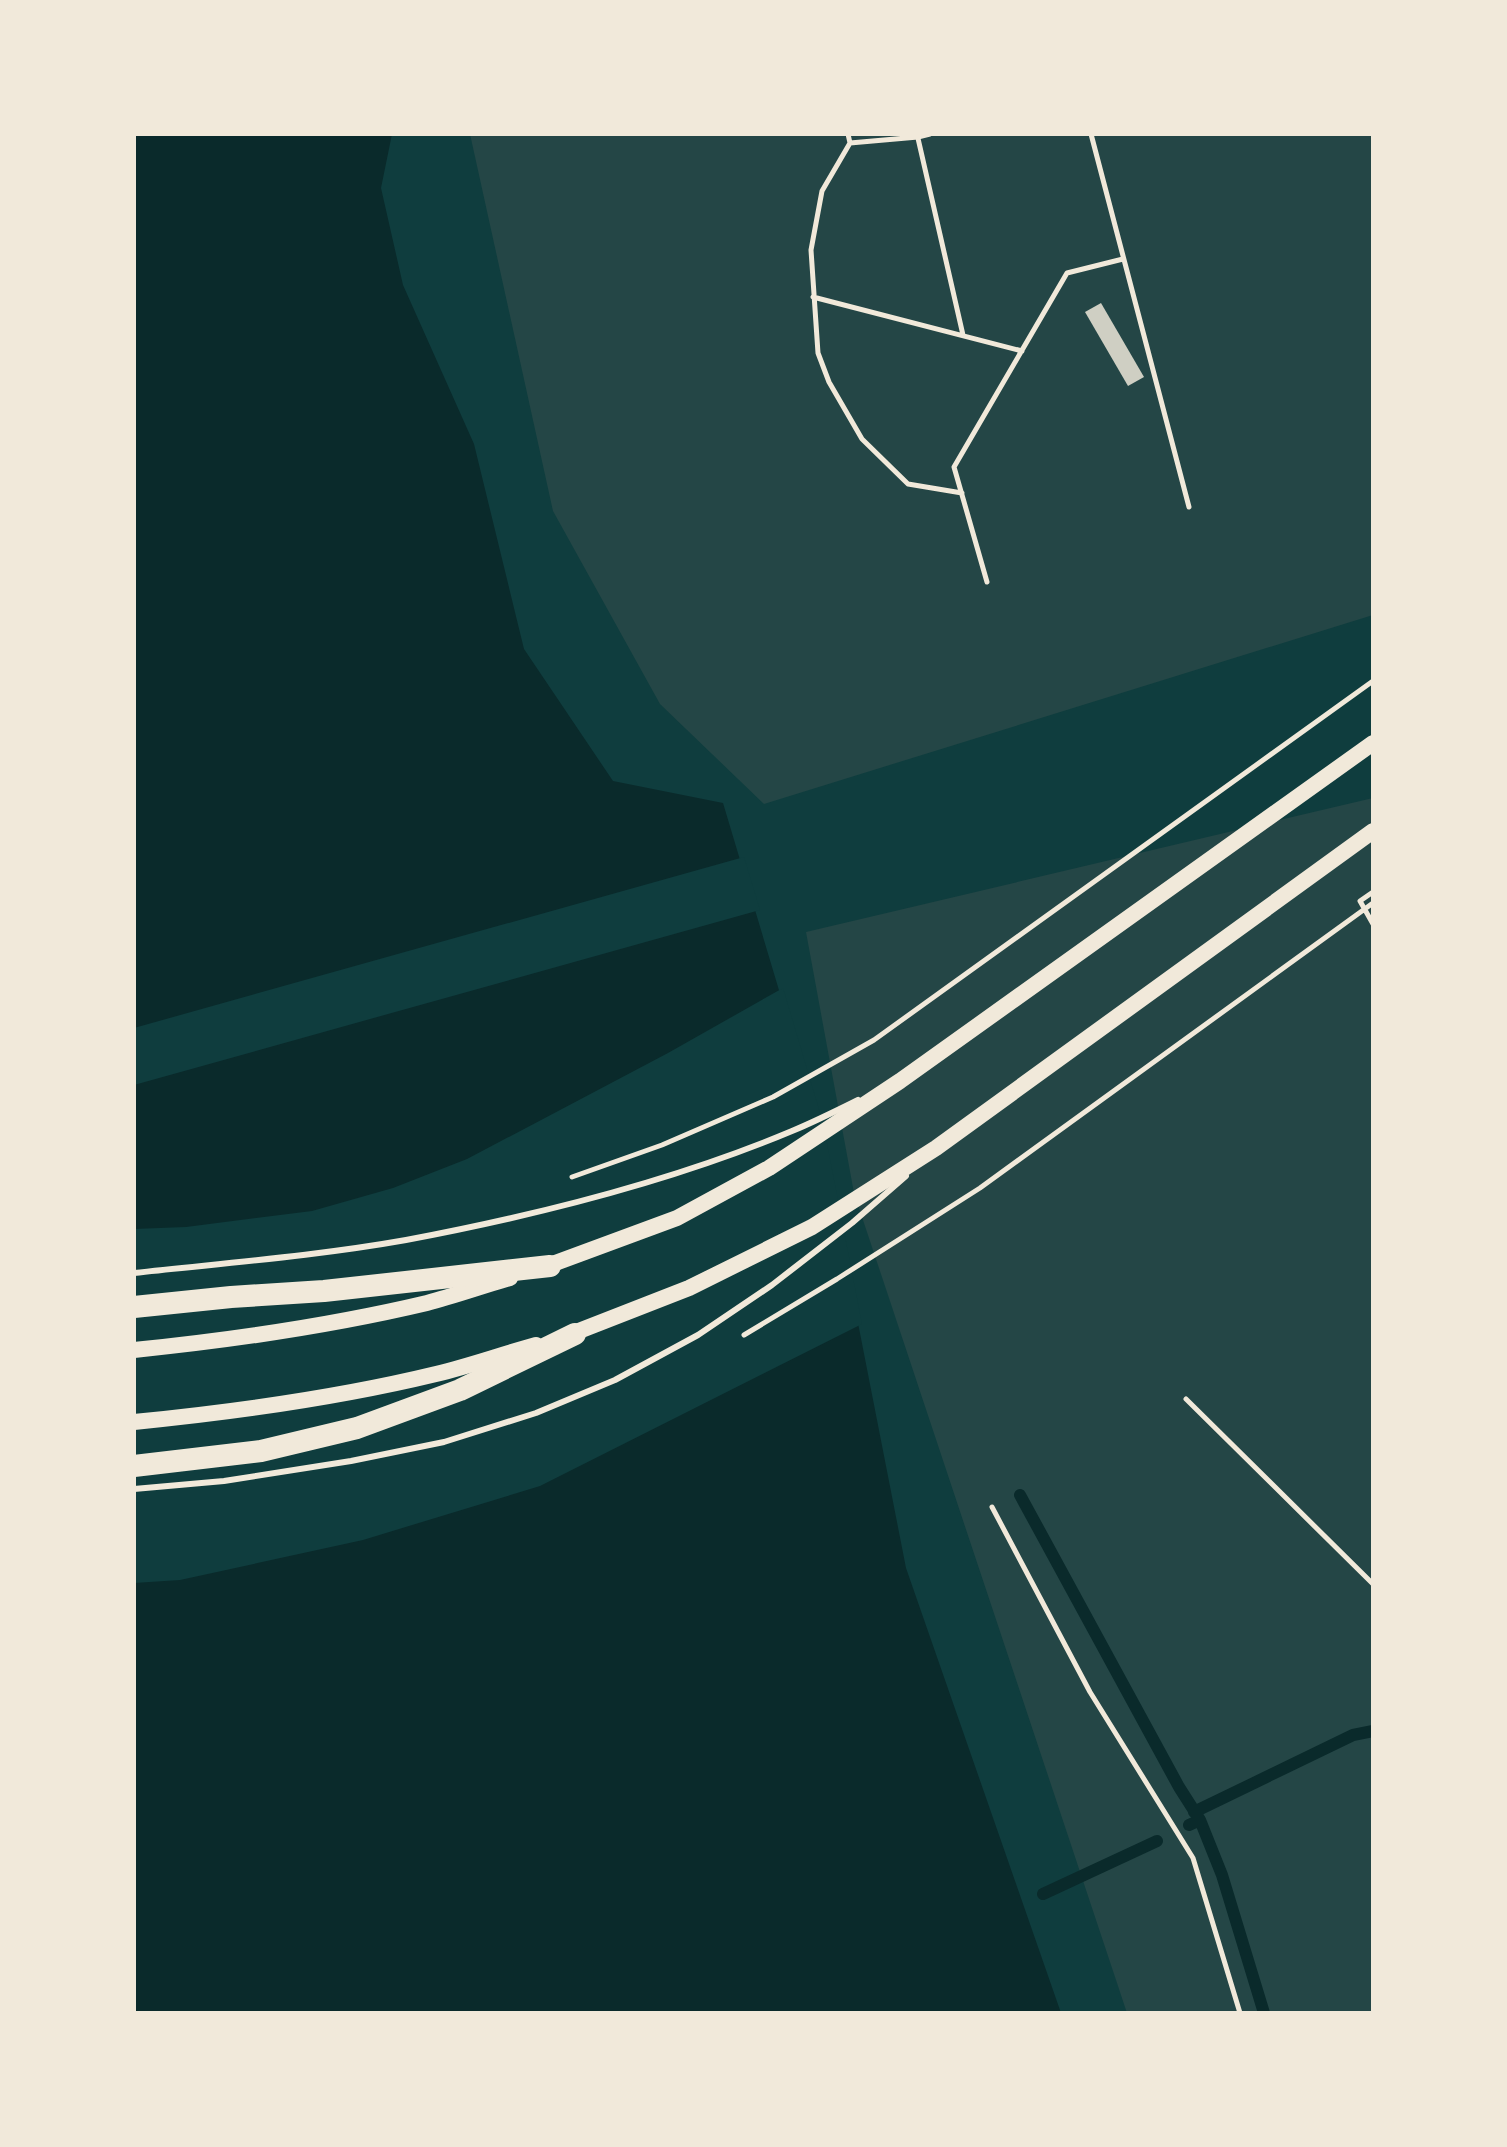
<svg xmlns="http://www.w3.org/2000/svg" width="1507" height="2147" viewBox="0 0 1507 2147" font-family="'Sofia Sans Condensed',sans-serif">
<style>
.green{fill:#244646}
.water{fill:#0a2a2b}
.pier{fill:#0f3d3e}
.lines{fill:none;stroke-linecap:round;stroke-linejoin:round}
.stream{stroke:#0a2a2b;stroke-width:12}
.building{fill:#cfcfc3}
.path{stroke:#f1e9da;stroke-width:5}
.service{stroke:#f1e9da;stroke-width:6}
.secondary{stroke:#f1e9da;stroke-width:16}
.trunk{stroke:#f1e9da;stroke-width:22}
</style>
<rect width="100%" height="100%" fill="#0f3d3e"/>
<!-- green -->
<path class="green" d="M470,134H1373V615L764,804L660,704L553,511Z
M1373,798V2013H1127L854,1193L806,932Z"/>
<!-- water -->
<path class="water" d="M134,134H392L381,188L403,285L474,444L524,649L613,781L723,803L819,1124L906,1568L1061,2013H134Z"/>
<!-- pier -->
<path class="pier" d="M744,857L760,910L134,1085V1028Z
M783,988L823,1123L862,1324L540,1486L363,1540L180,1580L134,1583V1229L186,1227L312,1211L393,1188L467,1159L668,1053Z"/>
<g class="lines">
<!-- stream -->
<path class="stream" d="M1020,1495L1179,1787L1200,1820L1189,1825
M1194,1812L1353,1735L1373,1731
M1200,1820L1222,1875L1264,2013
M1043,1894L1157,1841"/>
</g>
<!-- building -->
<path class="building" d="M1101,303L1144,377L1128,386L1085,312Z"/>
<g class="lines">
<!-- path -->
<path class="path" d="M848,134L850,143L822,191L811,250L818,353L829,382L862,439L908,484L962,493
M917,134L963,335
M1091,134L1189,507
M850,143L918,137L930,134
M813,297L1022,351
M987,582L954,467L1067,273L1123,259
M1373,892L1360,901L1373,924
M572,1177L662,1145L773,1097L874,1040L1373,681
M744,1335L837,1279L980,1188L1373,903
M1186,1399L1373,1584
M992,1507L1090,1692L1193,1858L1240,2013"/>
<!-- service -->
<path class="service" d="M134,1273C224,1263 316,1256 406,1240C533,1216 673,1181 792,1131C814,1122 836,1111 858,1100
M134,1489L224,1481L351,1461L444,1442L536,1413L615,1380L698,1335L772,1285L852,1223L906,1176"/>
<!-- secondary -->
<path class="secondary" d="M539,1269L677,1218L769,1168L900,1081L1373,743
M566,1336L689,1288L812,1227L936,1148L1373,831
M134,1350C232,1340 330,1326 427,1303C454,1296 482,1286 510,1278
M134,1422C235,1412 337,1398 436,1374C470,1366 503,1354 536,1345"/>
<!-- trunk -->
<path class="trunk" d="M134,1307L231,1297L324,1291L550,1266
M134,1466L261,1451L357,1428L460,1390L575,1334"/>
</g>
<!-- border -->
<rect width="1507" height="2147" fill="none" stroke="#f1e9da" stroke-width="272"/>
</svg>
